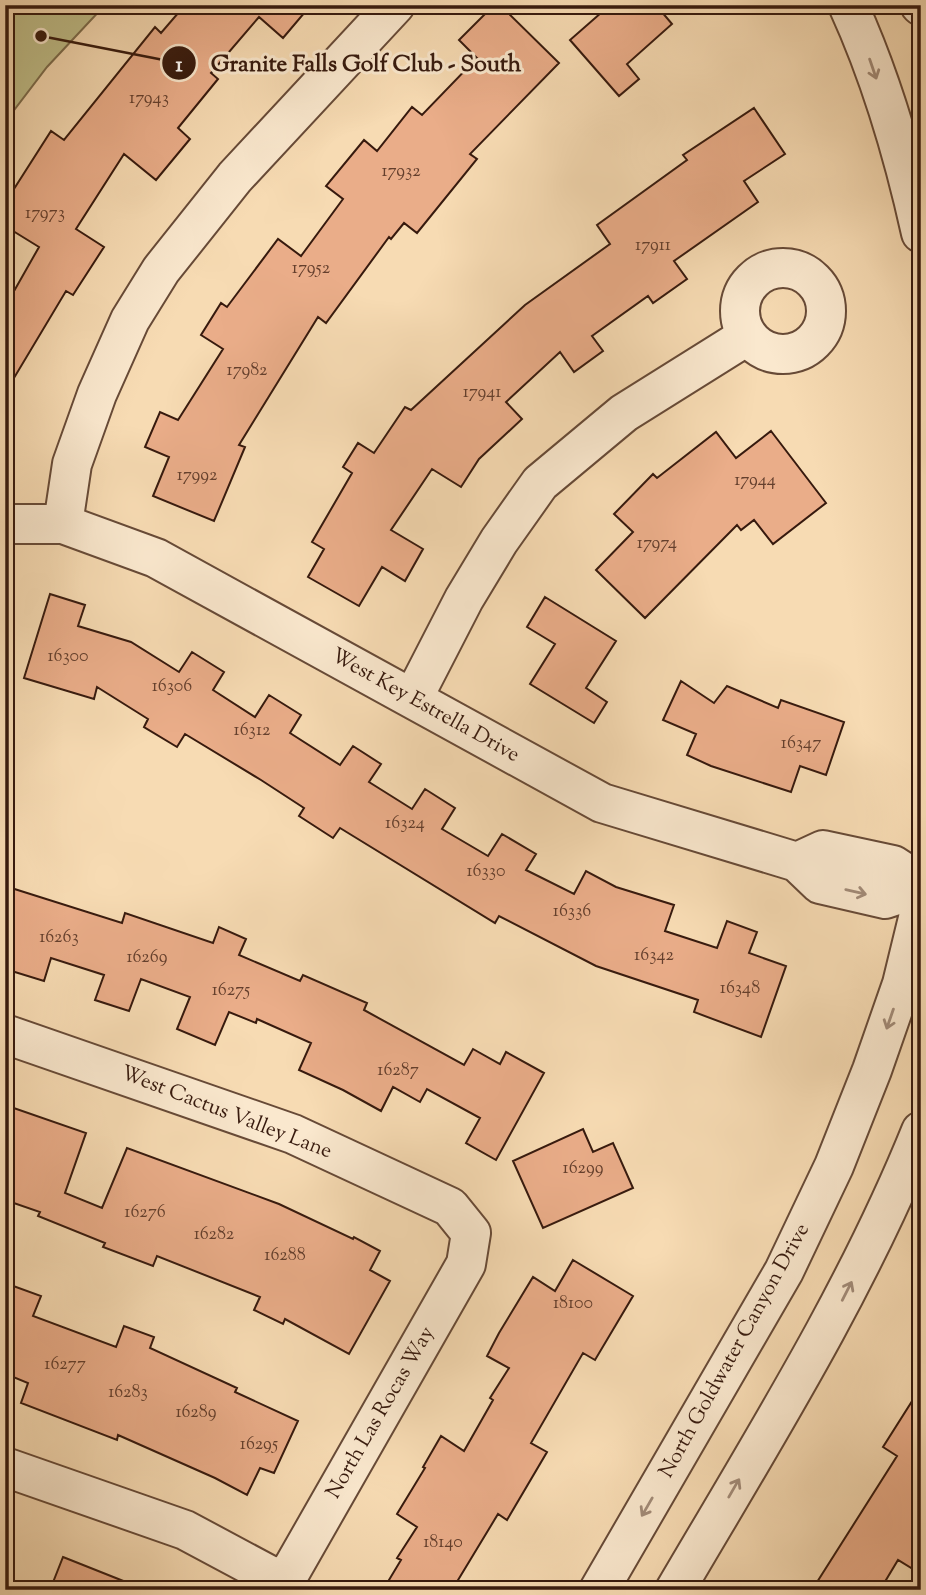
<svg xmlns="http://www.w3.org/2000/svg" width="926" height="1595" viewBox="0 0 926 1595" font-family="'Sorts Mill Goudy',serif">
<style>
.green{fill:#c0bf8a;stroke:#7c6c4c;stroke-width:2}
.building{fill:#eaad89;stroke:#371a0e;stroke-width:2}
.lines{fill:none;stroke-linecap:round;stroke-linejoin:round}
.minor-casing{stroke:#674a37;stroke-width:42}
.minor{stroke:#fae8ce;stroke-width:38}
.oneway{stroke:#a28b78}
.labels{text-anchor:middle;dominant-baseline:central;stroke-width:6;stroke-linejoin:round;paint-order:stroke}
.number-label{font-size:18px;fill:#643f2d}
.street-label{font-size:21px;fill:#371a0e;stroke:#fae8ce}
.leader{fill:none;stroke:#371a0e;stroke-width:2.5}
.callout-dot{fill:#371a0e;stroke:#fae8ce;stroke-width:2.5}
.mark-label{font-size:21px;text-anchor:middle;font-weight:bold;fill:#fff}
.callout-label{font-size:23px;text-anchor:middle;font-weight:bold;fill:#371a0e;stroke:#fae8ce;stroke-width:6;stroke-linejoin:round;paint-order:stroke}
</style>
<rect width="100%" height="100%" fill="#f7dbb3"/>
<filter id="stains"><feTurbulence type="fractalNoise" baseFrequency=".00286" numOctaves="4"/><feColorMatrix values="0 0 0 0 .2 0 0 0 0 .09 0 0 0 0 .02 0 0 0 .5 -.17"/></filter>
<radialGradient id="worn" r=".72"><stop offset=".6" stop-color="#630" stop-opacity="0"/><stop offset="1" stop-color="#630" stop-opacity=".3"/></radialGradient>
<!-- green -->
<path class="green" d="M5,5H105L47,67L5,122Z"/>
<!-- building -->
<path class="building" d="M185,5H311L283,38L259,17L211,73L218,79L178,128L190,139L156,180L124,154L76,229L104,247L73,295L66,291L5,393V307L39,247L5,226V203L51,131L64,140L155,27L161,33Z
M494,5H500L559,63L470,154L477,159L417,233L404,223L391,239L389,237L326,323L318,317L239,445L245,447L214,521L153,496L169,457L145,447L160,412L178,420L223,349L201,335L221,303L227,307L278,239L301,256L343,199L326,186L364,140L377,151L412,107L422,115L477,58L459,40Z
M610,5H656L672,24L627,64L639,79L619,96L570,40Z
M754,108L785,154L744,181L758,202L674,261L687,279L653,303L648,296L592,336L603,351L574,372L560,352L506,402L522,419L479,459L461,487L432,469L391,530L423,549L405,581L382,567L359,606L308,577L324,549L312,542L352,473L343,467L358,443L374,453L405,407L411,410L525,305L610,244L597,225L687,160L683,155Z
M771,431L826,503L773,544L754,520L741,530L737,525L645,618L596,570L633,532L614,514L653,474L657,478L716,432L736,458Z
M50,594L85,605L78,626L131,642L179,672L192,652L224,672L213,690L255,717L269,695L301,715L290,733L340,765L353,746L381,764L369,782L412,809L425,789L455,808L442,829L488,856L502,834L536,854L526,870L574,894L586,871L616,887L674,905L665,931L717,948L727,921L757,932L749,953L786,966L761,1037L694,1012L698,1000L596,966L499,916L495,923L340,828L333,838L299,816L304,808L261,780L185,734L177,747L144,727L148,719L97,687L94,699L24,678Z
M545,597L616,641L586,688L607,702L594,723L530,684L555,644L527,627Z
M681,681L714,703L727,686L778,708L781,700L844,722L826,775L800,766L791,792L711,766L687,755L696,734L663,720Z
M5,886L122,923L125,913L213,943L219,927L246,939L239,955L300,981L303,975L367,1003L364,1010L464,1065L473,1049L500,1064L506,1052L544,1073L496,1160L466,1143L480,1118L427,1089L420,1102L393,1087L381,1111L343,1090L299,1070L311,1043L257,1019L256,1023L229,1012L215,1045L177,1029L190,997L141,979L129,1011L95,1000L104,975L51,958L44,981L5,969Z
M5,1105L86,1133L65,1193L102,1208L127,1148L279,1204L353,1239L354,1237L380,1251L370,1270L390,1281L349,1354L285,1319L283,1324L254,1310L260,1297L157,1256L153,1266L103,1247L105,1243L38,1216L40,1212L5,1200Z
M583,1129L593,1152L613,1143L633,1188L543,1228L513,1161Z
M573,1260L633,1296L595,1360L583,1353L531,1443L547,1452L507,1520L498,1514L452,1590H383L401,1560L397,1558L417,1527L397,1514L425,1468L423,1467L441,1436L464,1451L493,1400L490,1398L509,1368L487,1356L499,1333L533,1277L555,1291Z
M5,1283L41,1296L33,1316L116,1347L124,1326L154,1337L150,1348L237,1388L235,1392L298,1421L274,1473L260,1468L247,1495L215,1478L118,1435L117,1440L21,1403L28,1383L11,1376L8,1384L5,1383Z
M921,1387V1574L898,1560L880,1590H812L897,1456L883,1447Z
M63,1557L141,1588V1590H50Z"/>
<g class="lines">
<!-- minor casing -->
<g class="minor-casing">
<path id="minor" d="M848,5C881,77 904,156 921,233
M920,5L921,6
M740 311a43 43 0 1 1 86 0a43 43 0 1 1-86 0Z
M5,524H63L156,558L602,803L797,862L820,884L885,899L921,887
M63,524L72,464L97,394L130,320L161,270L235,177L395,5
M413,698L464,599L499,541L540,483L624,413L747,336
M797,862L823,850L893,865L921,883
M5,1034L293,1134L450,1207L471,1233L466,1264L280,1590
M5,1467L185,1530L284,1583
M599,1590L784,1271L834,1166L872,1070L902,984L921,906
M675,1590C763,1440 856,1292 921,1131"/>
</g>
<!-- minor -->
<use href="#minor" class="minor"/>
</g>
<!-- one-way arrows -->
<defs><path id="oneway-shaft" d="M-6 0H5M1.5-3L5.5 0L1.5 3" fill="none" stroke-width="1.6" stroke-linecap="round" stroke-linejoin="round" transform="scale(1.75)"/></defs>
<g class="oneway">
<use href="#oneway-shaft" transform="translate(873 69) rotate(71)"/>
<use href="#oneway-shaft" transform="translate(856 892) rotate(13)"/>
<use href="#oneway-shaft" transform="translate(890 1019) rotate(109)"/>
<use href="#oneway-shaft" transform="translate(847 1291) rotate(-63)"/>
<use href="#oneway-shaft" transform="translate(734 1488) rotate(-60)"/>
<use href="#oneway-shaft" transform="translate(647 1507) rotate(120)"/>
</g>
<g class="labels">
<!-- number labels -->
<g class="number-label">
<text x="149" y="99">17943</text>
<text x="401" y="172">17932</text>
<text x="45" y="214">17973</text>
<text x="653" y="246">17911</text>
<text x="311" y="269">17952</text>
<text x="247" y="371">17982</text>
<text x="482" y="393">17941</text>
<text x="197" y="476">17992</text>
<text x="755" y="481">17944</text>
<text x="657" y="544">17974</text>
<text x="68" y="657">16300</text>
<text x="172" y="687">16306</text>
<text x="252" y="731">16312</text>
<text x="801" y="744">16347</text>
<text x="405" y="824">16324</text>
<text x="486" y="872">16330</text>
<text x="572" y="912">16336</text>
<text x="59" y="938">16263</text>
<text x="654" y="956">16342</text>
<text x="147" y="958">16269</text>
<text x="740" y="989">16348</text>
<text x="231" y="991">16275</text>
<text x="398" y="1071">16287</text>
<text x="583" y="1169">16299</text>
<text x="145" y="1213">16276</text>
<text x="214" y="1235">16282</text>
<text x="285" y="1256">16288</text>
<text x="573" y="1304">18100</text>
<text x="65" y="1365">16277</text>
<text x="128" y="1393">16283</text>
<text x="196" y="1413">16289</text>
<text x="259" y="1445">16295</text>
<text x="443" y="1543">18140</text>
</g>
<!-- street labels -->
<g class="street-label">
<text transform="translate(425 706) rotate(29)">West Key Estrella Drive</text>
<text transform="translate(226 1113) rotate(21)">West Cactus Valley Lane</text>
<text transform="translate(735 1351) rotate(-61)">North Goldwater Canyon Drive</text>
<text transform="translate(381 1413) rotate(-60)">North Las Rocas Way</text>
</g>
</g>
<!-- callouts -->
<path class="leader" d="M41 36L179 63"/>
<g class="callout-dot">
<circle cx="41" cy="36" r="7"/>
<circle cx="179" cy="63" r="18"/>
</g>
<g class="mark-label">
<text x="179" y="71">1</text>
</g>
<g class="callout-label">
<text x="366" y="71">Granite Falls Golf Club - South</text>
</g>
<!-- margin -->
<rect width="926" height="1595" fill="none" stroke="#f7dbb3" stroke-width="28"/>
<rect x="7" y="7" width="912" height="1581" fill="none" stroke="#371a0e" stroke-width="3.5"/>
<rect x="14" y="14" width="898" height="1567" fill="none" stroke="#371a0e" stroke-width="2"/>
<rect width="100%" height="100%" filter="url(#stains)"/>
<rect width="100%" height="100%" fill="url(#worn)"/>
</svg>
